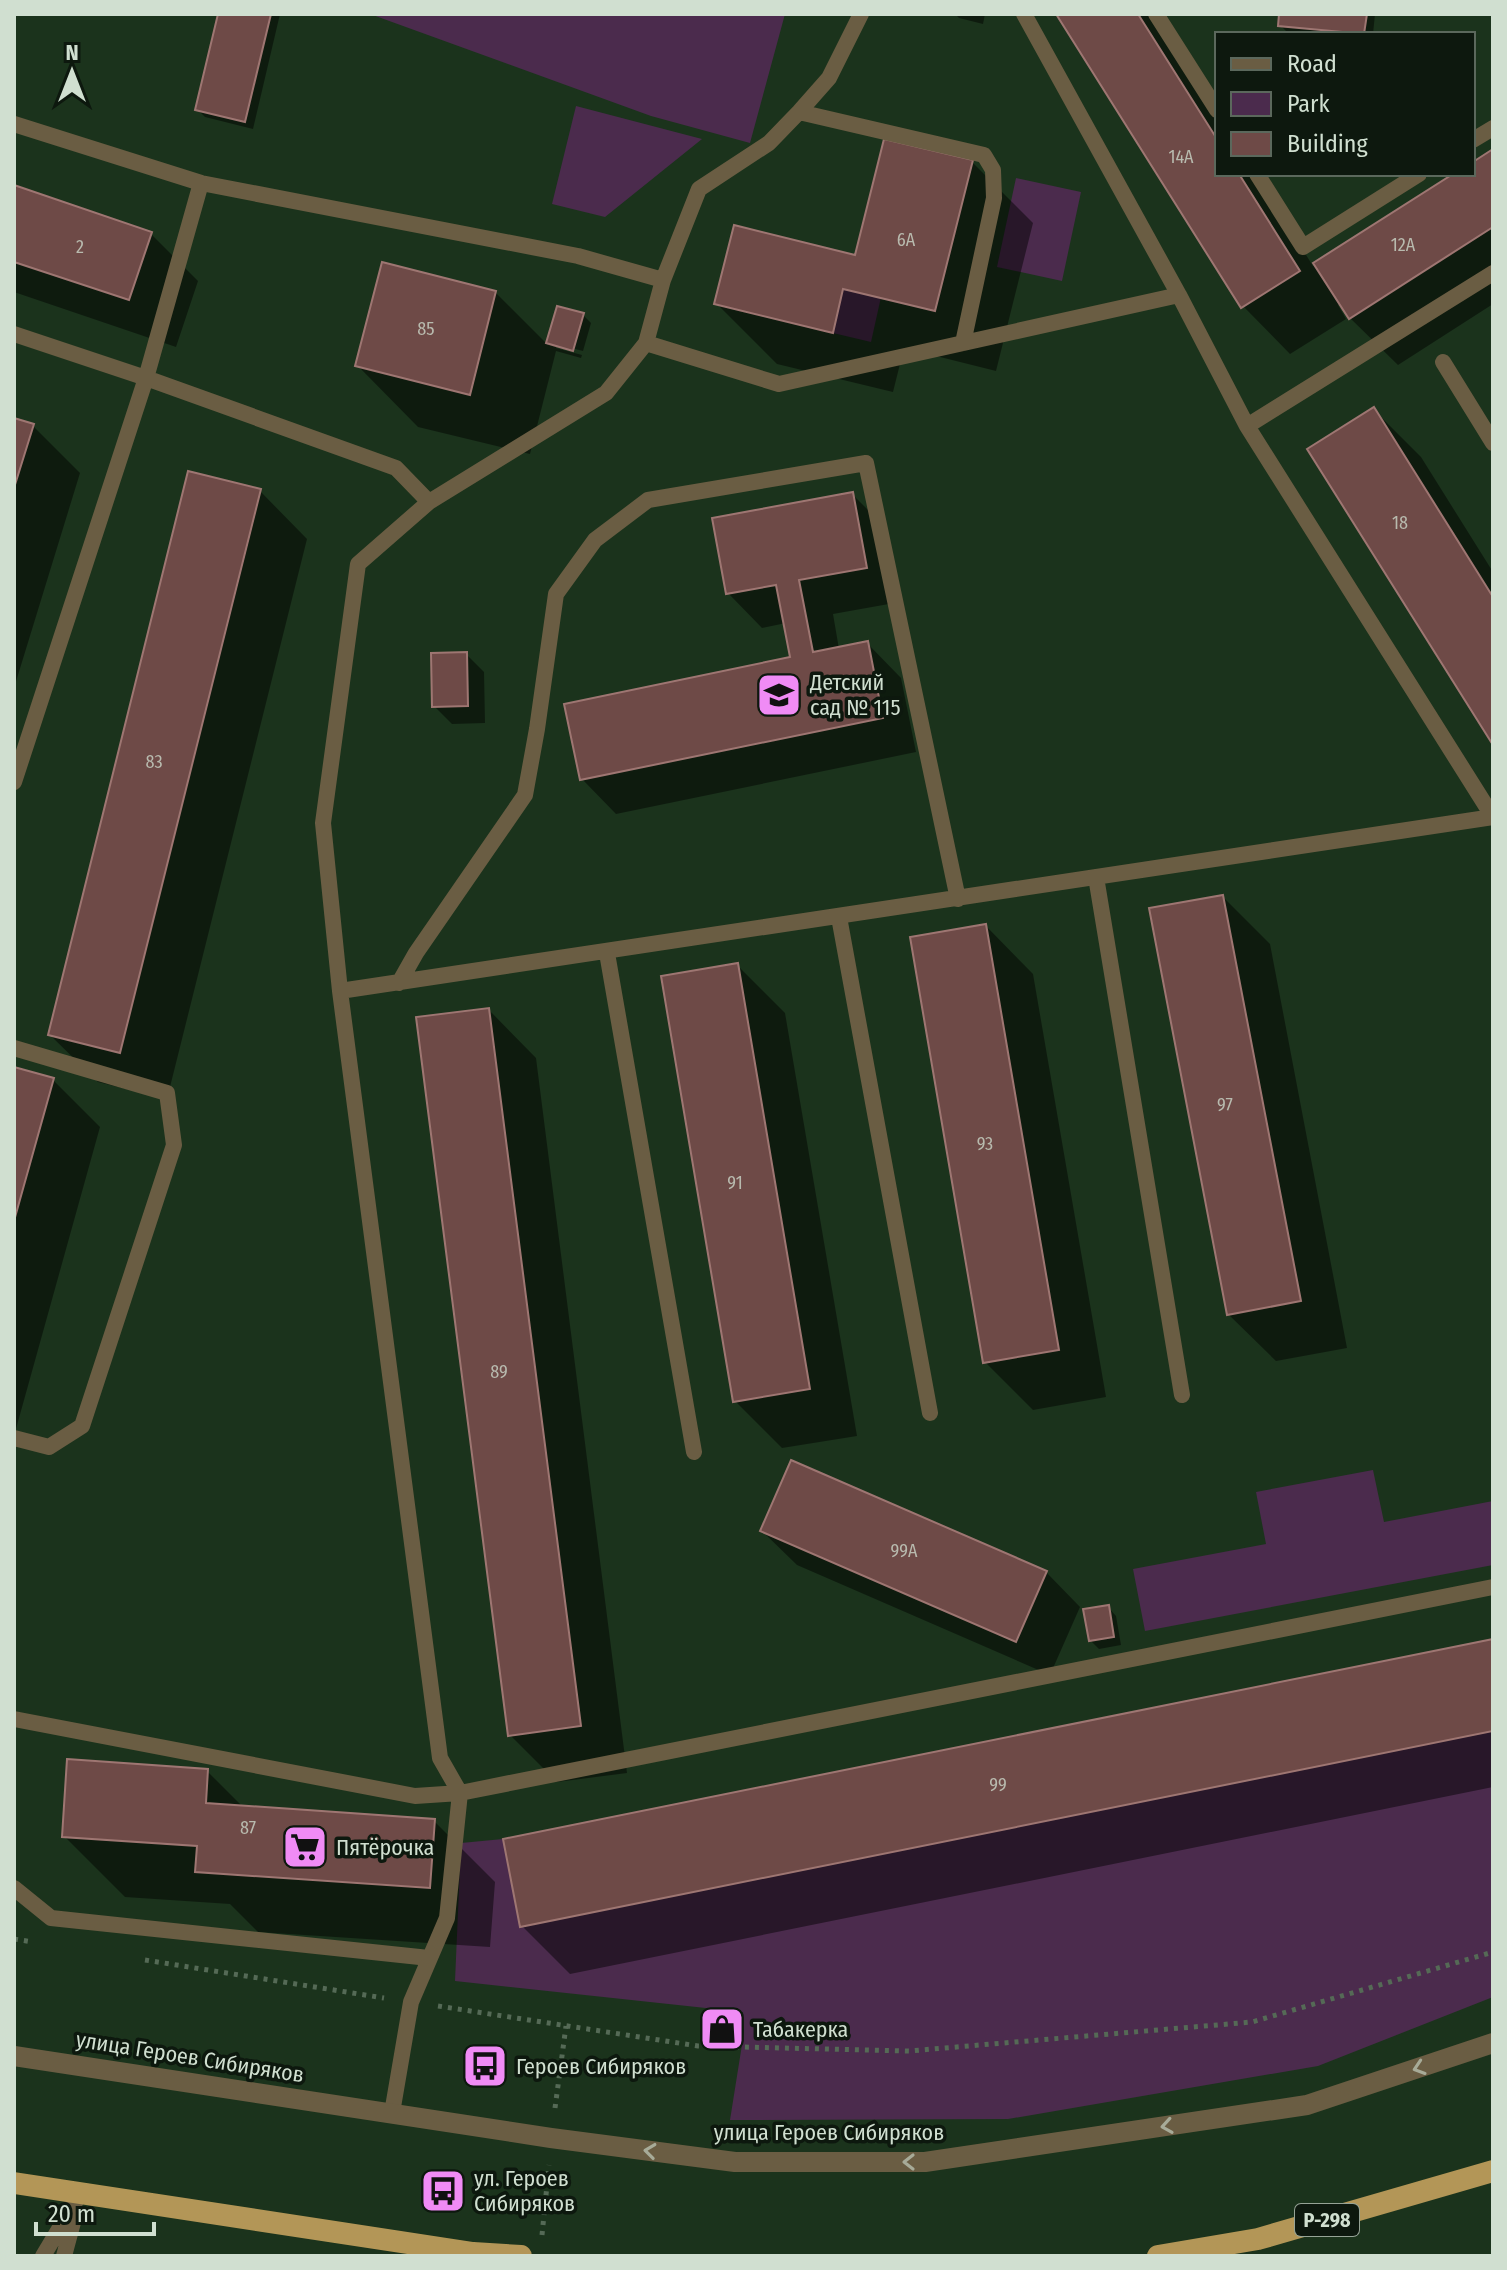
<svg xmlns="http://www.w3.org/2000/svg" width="1507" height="2270" viewBox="0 0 1507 2270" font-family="'Fira Sans Condensed',sans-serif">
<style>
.green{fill:#4b2b4d}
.shadow{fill:#0007}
.building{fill:#6e4a47;stroke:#9e7672;stroke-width:2}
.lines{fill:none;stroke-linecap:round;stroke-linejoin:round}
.path{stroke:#556a56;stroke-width:5;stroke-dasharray:4 6;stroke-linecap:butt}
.service{stroke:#6a5d43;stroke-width:16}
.tertiary{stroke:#6a5d43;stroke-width:20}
.trunk{stroke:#b39657;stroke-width:22}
.oneway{stroke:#a7ab98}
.labels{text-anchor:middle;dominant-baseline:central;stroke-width:7;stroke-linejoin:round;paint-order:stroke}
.number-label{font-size:18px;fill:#b8baae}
.shield{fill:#0d180e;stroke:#96a396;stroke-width:2}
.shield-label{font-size:20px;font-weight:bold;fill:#d0dfd0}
.poi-label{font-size:22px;fill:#d0dfd0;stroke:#0d180e;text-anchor:start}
.street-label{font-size:22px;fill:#d0dfd0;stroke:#0d180e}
</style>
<rect width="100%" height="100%" fill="#1b331c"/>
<!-- green -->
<path class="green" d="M370,14H785L750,143L651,116Z
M576,106L702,139L605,217L552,204Z
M1016,178L1081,192L1062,281L997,267Z
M843,289L881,297L871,342L833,333Z
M1373,1470L1384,1522L1493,1501V1565L1145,1631L1133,1569L1266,1544L1256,1492Z
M1493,1731V1997L1318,2066L1008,2119L730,2120L744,2032L743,2012L455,1981L461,1843L503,1839L521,1927Z"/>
<!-- shadow -->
<path class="shadow" d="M220,14H280L253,129L205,117L197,109Z
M955,14H985L983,24L959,18Z
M1058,14H1154L1217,114V174H1255L1313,266L1457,174H1473V164L1493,151V304L1398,365L1350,318L1341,303L1338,305L1346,319L1290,354L1243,306Z
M1281,14H1375L1373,34L1288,33L1280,25Z
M972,162L1033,223L996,371L904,348L893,392L777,364L716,303L857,257Z
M14,188L151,234L198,281L176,347L14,292Z
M495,292L548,345L559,308L583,315L591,323L583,351L556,344V348L582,355L581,358L556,351L530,454L418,427L358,366Z
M1374,410L1421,457L1493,572V741Z
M14,420L33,426L80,473L14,688Z
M260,491L307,539L167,1099L98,1082L50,1035Z
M852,494L886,528L900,602L833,614L839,649L867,643L901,678L916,752L616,814L582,779L792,659L786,623L762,628L728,593Z
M466,654L484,672L485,723L452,724L434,706Z
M1223,897L1270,944L1347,1348L1276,1361L1228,1314Z
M986,926L1033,974L1106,1397L1033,1410L985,1362Z
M737,965L785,1013L857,1436L782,1448L735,1401Z
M489,1010L536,1058L627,1773L557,1782L510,1735Z
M14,1069L53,1080L100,1127L14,1436Z
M762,1531L1046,1572L1080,1607L1050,1675L797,1565Z
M1108,1607L1116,1616L1121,1645L1099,1649L1090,1640Z
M1493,1641V1787L570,1974L522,1926Z
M207,1771L244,1808L434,1821L495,1882L490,1947L258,1932L230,1904L125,1897L64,1836Z
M731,2019L740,2027L739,2040H724L716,2031Z"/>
<!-- building -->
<path class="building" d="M218,14H271L245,122L195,110Z
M1056,14H1138L1217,139V174H1239L1300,271L1241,308Z
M1279,14H1367L1364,34L1278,26Z
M884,139L973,160L935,311L843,289L833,333L714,304L734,225L855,255Z
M1493,149V227L1349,319L1313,263L1453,174H1473V162Z
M14,185L152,232L129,300L14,262Z
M382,262L496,291L470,395L355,366Z
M557,306L584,313L573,351L546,343Z
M1374,407L1493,597V745L1307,449Z
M14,418L34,424L14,488Z
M188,471L261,489L120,1053L48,1035Z
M853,492L867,568L799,580L813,652L868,641L883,718L580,780L564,704L790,657L776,585L726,594L712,518Z
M467,652L468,706L432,707L431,653Z
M1223,895L1301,1301L1227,1315L1149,908Z
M986,924L1059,1350L983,1363L910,937Z
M738,963L810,1389L733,1402L661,976Z
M489,1008L581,1726L508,1736L416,1017Z
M14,1067L54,1078L14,1221Z
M791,1460L1047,1571L1016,1642L760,1531Z
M1109,1605L1114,1637L1089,1641L1083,1609Z
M1493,1639V1731L520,1927L503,1839Z
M67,1759L208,1769L206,1803L435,1819L430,1888L195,1872L197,1846L62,1837Z
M714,2017H732V2033L714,2032Z"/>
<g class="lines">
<!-- path -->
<path class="path" d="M14,1939L33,1942
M145,1960L384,1998
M438,2006L698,2046L909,2051L1252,2022L1493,1952
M555,2108L566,2026
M542,2235L549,2165"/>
<!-- service -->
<path class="service" d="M861,14L829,78L799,112L769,143L699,189L663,280L646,343L779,384L1179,295
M1024,14L1179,295L1247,426L1493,817
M1156,14L1217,110
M799,112L984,155L993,170L994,198L963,343
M14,124L201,183L146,378L14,334
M1473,140L1493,128
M1257,174L1303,247L1419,174
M201,183L578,256L663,280
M646,343L606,393L429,502L358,564L323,823L340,991L1493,817
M1443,362L1493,443
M1247,426L1493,273
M14,782L146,378L396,468L429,502
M1096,877L1182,1395
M839,917L930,1413
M607,953L694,1452
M399,983L416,953L525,795L537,729L556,594L595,540L648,500L866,463L958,899
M14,1048L167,1093L174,1145L82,1426L49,1447L14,1438
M14,1719L415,1796L460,1793L440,1758L340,991
M14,1888L51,1918L429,1958
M392,2113L411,2002L447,1918L460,1793L1493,1587
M43,2256L80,2194
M64,2256L75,2215"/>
<!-- tertiary -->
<path class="tertiary" d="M14,2056L551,2138L735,2162H925L1307,2105L1493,2043"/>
<!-- trunk -->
<path class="trunk" d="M14,2183L473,2253L521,2256
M1158,2256L1258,2239L1493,2171"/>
</g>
<!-- one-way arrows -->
<defs><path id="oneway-chevron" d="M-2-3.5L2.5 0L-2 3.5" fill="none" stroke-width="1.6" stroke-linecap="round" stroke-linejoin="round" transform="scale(2)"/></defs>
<g class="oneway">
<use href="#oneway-chevron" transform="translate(1419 2068) rotate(162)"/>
<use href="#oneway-chevron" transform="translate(1167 2126) rotate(171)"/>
<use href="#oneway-chevron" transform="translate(650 2151) rotate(-173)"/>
<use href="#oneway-chevron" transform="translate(909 2162) rotate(-180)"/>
</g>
<!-- icons -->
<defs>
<g id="school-square" transform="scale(2.3)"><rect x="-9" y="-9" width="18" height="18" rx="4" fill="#f08bf5" stroke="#0d180e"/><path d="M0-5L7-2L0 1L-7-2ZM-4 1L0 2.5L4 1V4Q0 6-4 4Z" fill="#111"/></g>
<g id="supermarket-square" transform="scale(2.3)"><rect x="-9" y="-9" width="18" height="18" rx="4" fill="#f08bf5" stroke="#0d180e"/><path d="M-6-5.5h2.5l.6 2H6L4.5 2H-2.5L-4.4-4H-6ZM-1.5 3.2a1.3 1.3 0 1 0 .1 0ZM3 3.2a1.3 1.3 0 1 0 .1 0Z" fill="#111"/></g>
<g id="shop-square" transform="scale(2.3)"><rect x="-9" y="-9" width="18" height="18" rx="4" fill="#f08bf5" stroke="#0d180e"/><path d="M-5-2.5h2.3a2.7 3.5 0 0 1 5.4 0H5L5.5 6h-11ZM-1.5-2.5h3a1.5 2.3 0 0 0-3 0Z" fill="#111"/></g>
<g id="bus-square" transform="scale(2.3)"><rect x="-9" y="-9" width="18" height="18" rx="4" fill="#f08bf5" stroke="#0d180e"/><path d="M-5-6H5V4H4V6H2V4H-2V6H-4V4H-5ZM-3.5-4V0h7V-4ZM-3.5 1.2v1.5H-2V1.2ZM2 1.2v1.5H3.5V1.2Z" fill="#111"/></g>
</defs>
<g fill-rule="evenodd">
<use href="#school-square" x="779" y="695"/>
<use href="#supermarket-square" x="305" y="1847"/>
<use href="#shop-square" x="722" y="2029"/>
<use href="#bus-square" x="485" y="2066"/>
<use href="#bus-square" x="443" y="2191"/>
</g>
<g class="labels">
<!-- number labels -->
<g class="number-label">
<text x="1181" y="157">14А</text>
<text x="906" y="240">6А</text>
<text x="1403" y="245">12А</text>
<text x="80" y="247">2</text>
<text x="426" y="329">85</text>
<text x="1400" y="523">18</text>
<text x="154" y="762">83</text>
<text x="1225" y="1105">97</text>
<text x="985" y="1144">93</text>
<text x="735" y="1183">91</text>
<text x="499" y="1372">89</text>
<text x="904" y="1551">99А</text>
<text x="998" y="1785">99</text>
<text x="248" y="1828">87</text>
</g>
<!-- shield labels -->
<rect class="shield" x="1295" y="2204" width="64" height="32" rx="6"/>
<g class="shield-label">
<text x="1327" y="2220">Р-298</text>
</g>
<!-- poi labels -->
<g class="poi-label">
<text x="810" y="682">Детский<tspan x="810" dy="25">сад № 115</tspan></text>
<text x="336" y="1847">Пятёрочка</text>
<text x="753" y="2029">Табакерка</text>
<text x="516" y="2066">Героев Сибиряков</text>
<text x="474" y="2178">ул. Героев<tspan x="474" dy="25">Сибиряков</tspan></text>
</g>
<!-- street labels -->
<g class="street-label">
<text transform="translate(190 2057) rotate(9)">улица Героев Сибиряков</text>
<text x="829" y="2132">улица Героев Сибиряков</text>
</g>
</g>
<!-- border -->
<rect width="1507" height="2270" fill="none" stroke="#d0dfd0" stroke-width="32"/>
<!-- legend -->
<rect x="1215" y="32" width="260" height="144" fill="#0d180e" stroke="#5b685c" stroke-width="2"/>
<rect x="1231" y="58" width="40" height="12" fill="#6a5d43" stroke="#5b685c" stroke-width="2"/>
<text x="1287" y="72" font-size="24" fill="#d0dfd0">Road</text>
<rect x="1231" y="92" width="40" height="24" fill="#4b2b4d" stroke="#5b685c" stroke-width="2"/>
<text x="1287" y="112" font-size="24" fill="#d0dfd0">Park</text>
<rect x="1231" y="132" width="40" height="24" fill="#6e4a47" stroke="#5b685c" stroke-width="2"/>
<text x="1287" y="152" font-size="24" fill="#d0dfd0">Building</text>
<!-- north arrow -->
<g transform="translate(72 72)" stroke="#0d180e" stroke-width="6" paint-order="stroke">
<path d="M0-6L14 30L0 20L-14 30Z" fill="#d0dfd0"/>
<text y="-12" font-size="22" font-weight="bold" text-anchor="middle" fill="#d0dfd0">N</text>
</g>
<!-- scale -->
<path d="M36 2222v12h118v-12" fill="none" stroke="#d0dfd0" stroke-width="4"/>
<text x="48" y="2222" font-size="24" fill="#d0dfd0" stroke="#0d180e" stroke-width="6" paint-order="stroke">20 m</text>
</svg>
